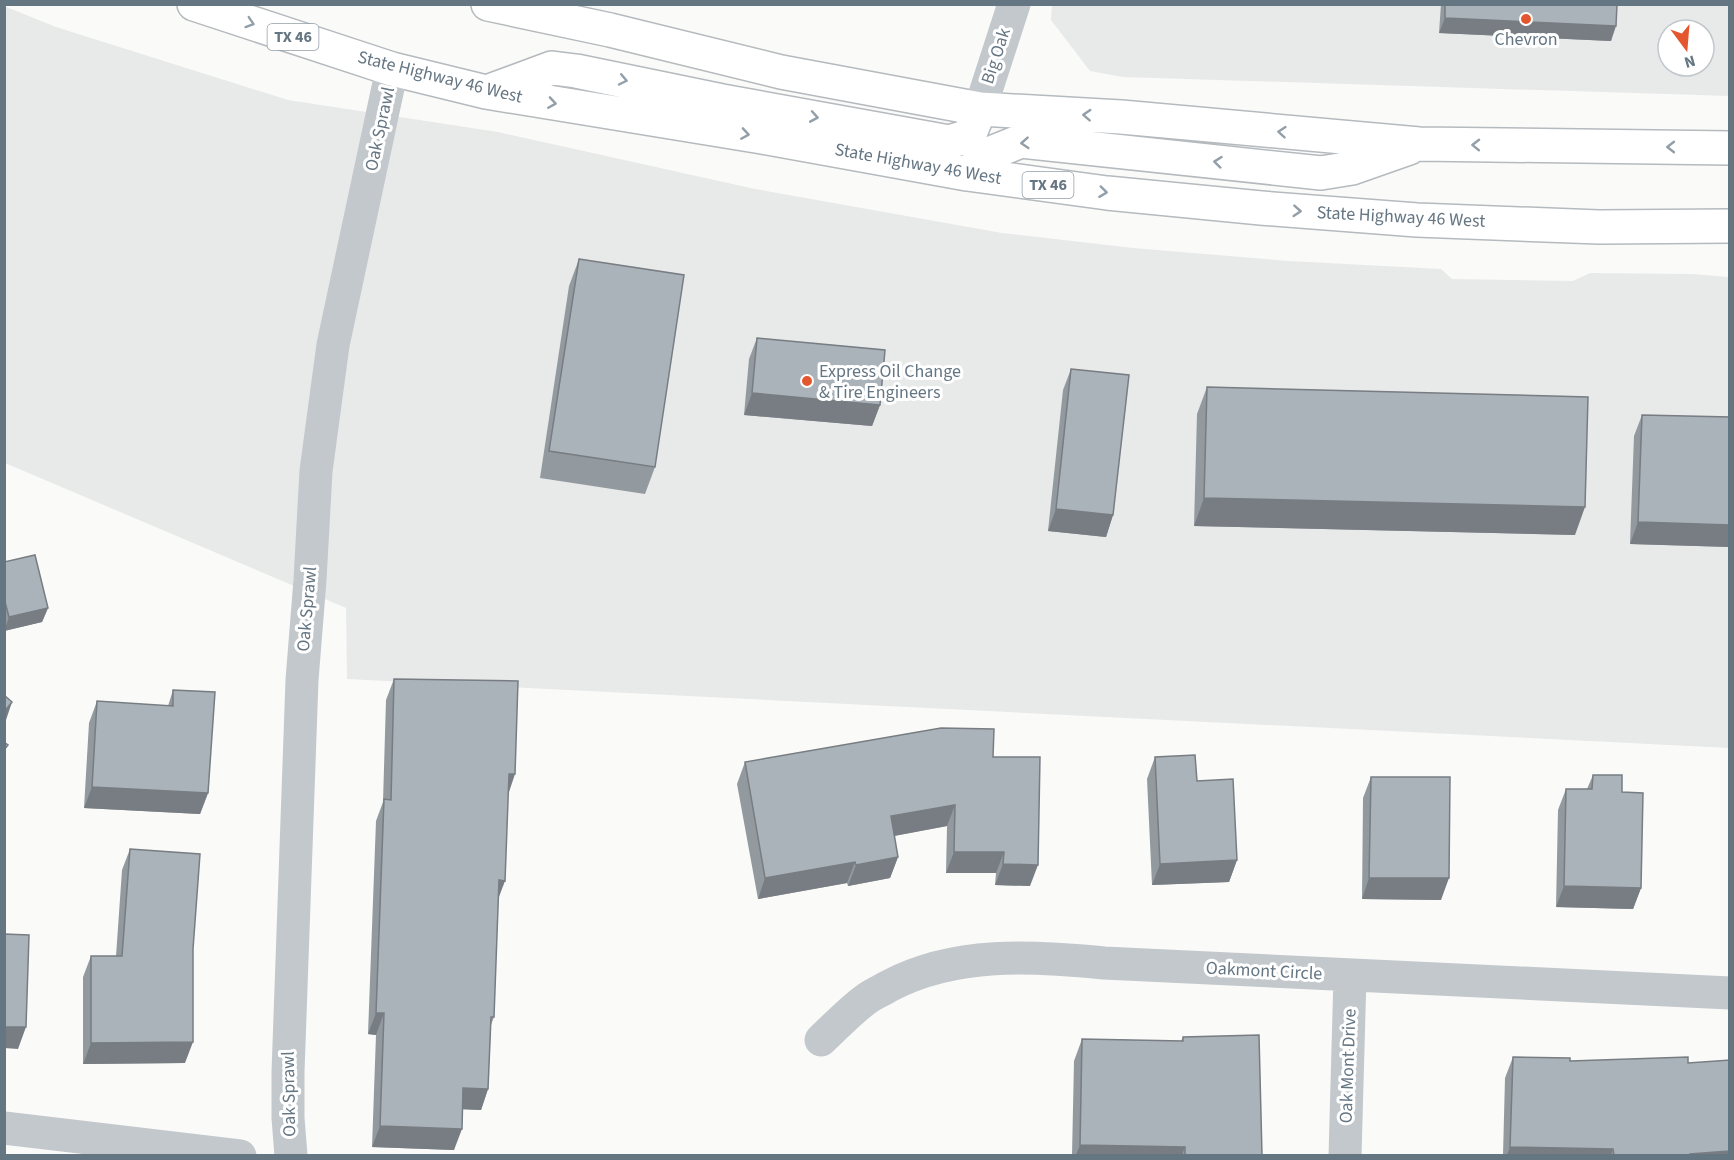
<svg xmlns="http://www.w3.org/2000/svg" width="1734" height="1160" viewBox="0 0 1734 1160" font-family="'Source Sans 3',sans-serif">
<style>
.built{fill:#e8e9e9;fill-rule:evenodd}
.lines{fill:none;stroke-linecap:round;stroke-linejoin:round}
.primary-casing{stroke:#b5babe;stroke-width:36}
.minor{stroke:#c3c8cc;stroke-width:33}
.primary{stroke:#fff;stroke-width:33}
.wall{fill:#929a9f}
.shaded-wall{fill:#777d82}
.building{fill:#aab3b9;stroke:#777d82;stroke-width:1.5}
.oneway{stroke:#939fa8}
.poi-dot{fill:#e4572e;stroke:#fff;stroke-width:2}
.labels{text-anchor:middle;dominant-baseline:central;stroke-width:6;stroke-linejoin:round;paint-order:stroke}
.shield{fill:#fff;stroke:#939fa8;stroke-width:1.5}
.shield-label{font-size:16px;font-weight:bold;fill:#657683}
.poi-label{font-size:18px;fill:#657683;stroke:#fff}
.street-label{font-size:18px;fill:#657683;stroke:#fff}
</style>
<rect width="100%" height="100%" fill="#fafaf8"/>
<!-- built -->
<path class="built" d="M1052,4L1729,5V96L1123,77L1090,71L1051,20ZM1668,30H1704V66H1668Z
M4,6L56,27L288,100L498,132L755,189L1002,233L1133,248L1289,261L1441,269L1452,279L1573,281L1590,273L1692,274L1729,277V748L347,679L346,608L5,463Z"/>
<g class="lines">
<!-- primary casing -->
<g class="primary-casing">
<path id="primary" d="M194,4L392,69L486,92L762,137L967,174L1107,193L1261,208L1417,220L1599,227L1730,226
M488,4L610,30L781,72L980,109L1121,117L1419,144L1730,148
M487,92L552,68L576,71L722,101L949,142L969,136L980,109
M967,174L991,153L1021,141L1321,173L1352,168L1409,148"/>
</g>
<!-- minor -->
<path class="minor" d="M980,109L1014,4
M821,1040C836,1026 850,1011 865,1000C872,994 881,991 889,986C955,951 1032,956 1104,963L1730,993
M4,1128L240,1156
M291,1156L288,1118V1072L302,680L310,580L316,471L333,345L392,69
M1345,1156L1350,976"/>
<!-- primary -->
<use href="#primary" class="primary"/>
</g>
<!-- wall -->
<path class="wall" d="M1441,4H1617L1611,41L1439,33Z
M579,259L655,467L645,494L540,478L569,286Z
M757,338L880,405L872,426L744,415L749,359Z
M1071,369L1113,515L1106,537L1048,531L1063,390Z
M1207,387L1575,535L1194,526L1197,414Z
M1642,415L1730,417V547L1630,544L1634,436Z
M4,562L48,608L42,622L4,631Z
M394,679L508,794L498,900L494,1017L491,1025L488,1089L481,1110L462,1109L454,1150L372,1147L376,1035L368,1034L376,821L383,802L386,700Z
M173,690L208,793L200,814L84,808L89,723L97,701L168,706Z
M993,757L1030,886L995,885L996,873H946L947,826L894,836L898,857L890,878L848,886L847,883L758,899L737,784L745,762Z
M1155,757L1197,781L1237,860L1229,882L1152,885L1147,779Z
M1593,775L1622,792L1641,888L1633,909L1556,907L1558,810L1566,789H1587Z
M1371,777L1441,900L1362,899L1363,798Z
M130,849L185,1063L83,1064V977L91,956H116L122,870Z
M1183,1037L1262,1155H1072L1074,1061L1082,1039L1181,1041Z
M1513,1057L1570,1061L1688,1063L1730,1155H1503L1505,1078Z"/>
<!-- shaded-wall -->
<path class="shaded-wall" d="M1445,18L1616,26L1611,41L1439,33Z
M752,393L880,405L872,426L744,415Z
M1204,498L1585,507L1575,535L1194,526Z
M1056,509L1113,515L1106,537L1048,531Z
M1638,522L1730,525V547L1630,544Z
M48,608L42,622L4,631L9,617Z
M12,702L5,723L4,712Z
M509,774H515L508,795Z
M92,787L208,793L200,814L84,808Z
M955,805L947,826L883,838L891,816Z
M954,852H1004L996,873H946Z
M898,857L890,878L848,886L856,865Z
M1237,860L1229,882L1152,885L1160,864Z
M855,862L847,883L758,899L765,878Z
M1003,864L1038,865L1030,886L995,885Z
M1369,878H1449L1441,900L1362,899Z
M499,880L505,881L497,902Z
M1564,886L1641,888L1633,909L1556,907Z
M376,1013H384L376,1035L368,1034Z
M4,1027H26L18,1049L4,1048Z
M193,1042L185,1063L83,1064L91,1043Z
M463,1088L488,1089L481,1110L455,1109Z
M380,1126L462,1129L454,1150L372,1147Z
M1080,1145L1185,1147L1182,1155H1076Z
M1510,1147L1613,1149L1611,1155H1507Z
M1730,1151V1155H1690V1154Z"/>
<!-- building -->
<path class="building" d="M1445,4H1617L1616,26L1445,18Z
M579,259L684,275L655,467L549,451Z
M757,338L885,350L880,405L752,393Z
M1071,369L1129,375L1113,515L1056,509Z
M1207,387L1588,397L1585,507L1204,498Z
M1642,415L1730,417V525L1638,522Z
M35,555L48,608L9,617L4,598V562Z
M394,679L518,681L515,774H509L505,881L499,880L494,1017H491L488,1089L463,1088L462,1129L380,1126L384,1013H376L384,799L391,800Z
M173,690L215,692L208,793L92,787L97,701L173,706Z
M4,695L12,702L4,712Z
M941,728L994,729L993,757H1040L1038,865L1003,864L1004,852H954L955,805L891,816L898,857L856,865L855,862L765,878L745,762Z
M4,742L8,745L4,750Z
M1195,755L1197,781L1233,779L1237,860L1160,864L1155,757Z
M1593,775H1622V792L1643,793L1641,888L1564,886L1566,789H1592Z
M1371,777H1450L1449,878H1369Z
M130,849L200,854L193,949V1042L91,1043V956H122Z
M4,934L29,935L26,1027H4Z
M1259,1035L1262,1155H1185V1147L1080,1145L1082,1039L1183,1041V1037Z
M1513,1057L1570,1058V1061L1688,1057V1063L1730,1060V1151L1690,1154V1155H1614L1613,1149L1510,1147Z"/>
<!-- one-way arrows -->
<defs><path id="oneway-chevron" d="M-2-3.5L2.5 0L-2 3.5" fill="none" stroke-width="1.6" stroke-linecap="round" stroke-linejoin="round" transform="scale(1.5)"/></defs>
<g class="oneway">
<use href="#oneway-chevron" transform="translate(250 23) rotate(18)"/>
<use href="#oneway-chevron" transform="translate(623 80) rotate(12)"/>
<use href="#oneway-chevron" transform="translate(552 103) rotate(9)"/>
<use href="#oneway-chevron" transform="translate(1087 115) rotate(-177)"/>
<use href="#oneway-chevron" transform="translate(814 117) rotate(10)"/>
<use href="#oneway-chevron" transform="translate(1282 132) rotate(-175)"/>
<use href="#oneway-chevron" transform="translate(745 134) rotate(9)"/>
<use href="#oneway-chevron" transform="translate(1025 143) rotate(176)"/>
<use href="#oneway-chevron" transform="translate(1476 145) rotate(-179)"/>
<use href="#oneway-chevron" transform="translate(1671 147) rotate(-180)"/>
<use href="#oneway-chevron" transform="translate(1218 162) rotate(-174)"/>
<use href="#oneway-chevron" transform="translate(1103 192) rotate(7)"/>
<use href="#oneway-chevron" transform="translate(1297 211) rotate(4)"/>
</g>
<!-- markers -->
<g class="poi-dot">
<circle cx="1526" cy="19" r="6"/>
<circle cx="807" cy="381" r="6"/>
</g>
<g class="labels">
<!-- shield labels -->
<g class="shield">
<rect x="267.5" y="24" width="51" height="26" rx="4.5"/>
<rect x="1022.5" y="172" width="51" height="26" rx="4.5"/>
</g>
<g class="shield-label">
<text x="293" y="37">TX 46</text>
<text x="1048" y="185">TX 46</text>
</g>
<!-- poi labels -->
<g class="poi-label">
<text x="1526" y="39">Chevron</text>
<text x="819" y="371" text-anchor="start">Express Oil Change<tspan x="819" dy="21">&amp; Tire Engineers</tspan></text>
</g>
<!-- street labels -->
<g class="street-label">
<text transform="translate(996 56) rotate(-72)">Big Oak</text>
<text transform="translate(440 77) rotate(14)">State Highway 46 West</text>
<text transform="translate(380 129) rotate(-78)">Oak Sprawl</text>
<text transform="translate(918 164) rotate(10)">State Highway 46 West</text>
<text transform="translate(1401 217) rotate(3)">State Highway 46 West</text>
<text transform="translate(307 609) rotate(-85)">Oak Sprawl</text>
<text transform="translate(1264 971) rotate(3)">Oakmont Circle</text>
<text transform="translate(1348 1066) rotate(-88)">Oak Mont Drive</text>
<text transform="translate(289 1094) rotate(-91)">Oak Sprawl</text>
</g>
</g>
<!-- border -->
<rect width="1734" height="1160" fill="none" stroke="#657683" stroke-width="12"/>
<!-- north arrow -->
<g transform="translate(1686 48) rotate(164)"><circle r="28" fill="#ffffff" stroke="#c1c8cd" stroke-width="1.5"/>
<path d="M0-4.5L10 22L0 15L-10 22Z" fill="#e4572e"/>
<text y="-9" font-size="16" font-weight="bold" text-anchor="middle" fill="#657683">N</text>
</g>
</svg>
